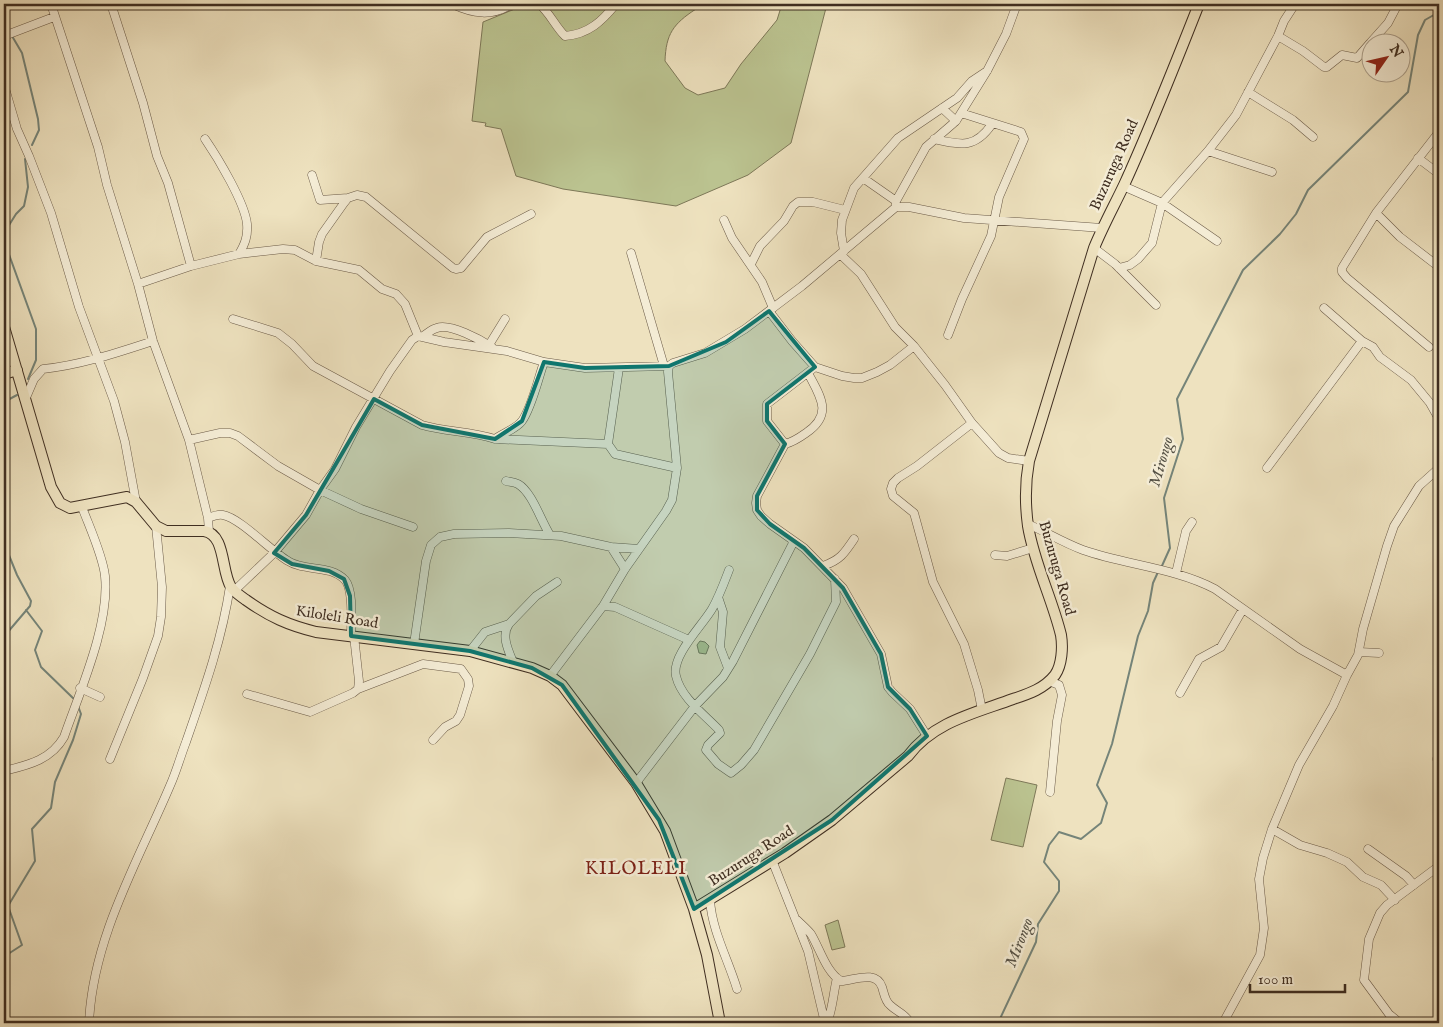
<svg xmlns="http://www.w3.org/2000/svg" width="1443" height="1027" viewBox="0 0 1443 1027" font-family="'IM FELL English',serif">
<style>
.green{fill:#bbc390;stroke:#7d7858}
.lines{fill:none;stroke-linecap:round;stroke-linejoin:round}
.stream{stroke:#758479;stroke-width:2}
.minor-casing{stroke:#6b5b48;stroke-width:9}
.major-casing{stroke:#3f2e21;stroke-width:12}
.minor{stroke:#f4ecd5;stroke-width:8}
.major{stroke:#eee2bf;stroke-width:10}
.marked{fill:#0f766e;fill-opacity:0.2;stroke:#0f766e;stroke-width:4;stroke-linejoin:round}
.labels{text-anchor:middle;dominant-baseline:central;stroke-width:5;stroke-linejoin:round;paint-order:stroke}
.street-label{font-size:15px;fill:#3f2e21;stroke:#f4ecd5}
.water-label{font-size:16px;font-style:italic;fill:#565246;stroke:#f4ecd5}
.quarter-label{font-size:18px;letter-spacing:1px;fill:#7a1f14;stroke:#f4ecd5}
</style>
<rect width="100%" height="100%" fill="#eee2bf"/>
<filter id="stains"><feTurbulence type="fractalNoise" baseFrequency=".004" numOctaves="4"/><feColorMatrix values="0 0 0 0 .2 0 0 0 0 .09 0 0 0 0 .02 0 0 0 .5 -.17"/></filter>
<radialGradient id="worn" r=".72"><stop offset=".6" stop-color="#630" stop-opacity="0"/><stop offset="1" stop-color="#630" stop-opacity=".3"/></radialGradient>
<!-- green -->
<path class="green" d="M527,4H689L696,9C673,24 666,34 665,61L685,88L698,95L725,88L741,64L777,20L782,4H827L791,143L748,175L676,206L563,189L516,176L501,129L485,126L486,123L472,121L483,22Z
M700,641L705,642L709,646L706,654L699,653L697,645Z
M1006,778L1037,785L1023,847L991,840Z
M838,920L845,947L832,950L825,925Z"/>
<g class="lines">
<!-- stream -->
<path class="stream" d="M12,36L22,53L38,119L39,130L32,145
M25,159L28,187L24,206L16,214L6,230L7,249L36,329V360L28,379
M4,402L17,395
M4,543L17,575L31,601L30,606L7,633L4,631
M1161,568L1170,548L1164,498L1183,439L1177,399L1243,270L1280,234L1296,214L1308,190L1408,92L1418,35L1425,20L1439,12
M26,610L42,631L35,650L41,667L75,700
M4,986L5,956L22,945L8,906L35,861L32,829L51,808L55,782L73,740L81,714L78,706
M998,1023L1036,942L1038,924L1059,891V881L1044,862L1049,845L1059,832L1081,839L1101,823L1107,803L1097,785L1112,744L1138,636L1148,611L1153,583L1158,572"/>
<!-- minor casing -->
<g class="minor-casing">
<path id="minor" d="M51,4L98,147L107,185L138,284L153,341L189,440L208,518L209,532
M111,4L143,103L157,156L168,183L191,266
M452,4C473,14 492,17 512,4
M539,4C550,13 555,26 565,36C589,34 602,21 616,4
M4,36L54,17
M1278,36L1303,51L1324,67H1327L1342,55L1357,58L1370,43
M1371,42L1388,23L1398,4
M4,85L17,129L29,156L51,213L79,307L114,401L125,442L136,502
M1248,92L1293,120L1313,137
M942,108L956,121
M205,139C218,158 245,203 247,224C248,236 245,244 239,254
M934,139C961,145 975,149 992,124
M1208,151L1272,172
M1418,158L1439,174
M312,175L320,200L348,198
M863,178L896,201
M1123,186L1162,203L1217,241
M896,207V201L926,147L956,121L987,71L1006,34L1017,4
M1376,213L1400,237L1439,267
M724,220L732,238L762,282L773,308
M1094,248L1115,264L1156,305
M844,251L841,233L842,220L854,188L898,138L957,98L972,81L987,71
M631,253L664,366
M840,254L861,274L895,327L914,346L945,385L972,423L999,453L1008,458L1029,461
M316,261L319,242L322,234L344,203L348,198L357,195L366,197L453,268L456,269L461,268L487,237L531,214
M751,264L760,246L784,221L793,206L798,202H813L845,210
M1119,268L1130,265L1138,259L1152,243L1162,203L1208,151L1236,115L1278,36L1284,21L1295,4
M138,284L191,266L239,254L283,249L295,250L316,261L359,270L382,289L396,294L405,304L418,336
M1324,308L1362,341L1373,347L1380,357L1411,380L1430,403L1439,419
M769,311L792,341L815,367L842,376L854,378H862L877,372L890,365L914,346
M233,319L278,333L292,344L313,366L422,425C446,432 471,431 495,439L608,444
M948,335L962,299L991,236L999,197L1024,139L1021,132L961,113
M423,336C428,333 432,329 437,328C450,323 481,340 492,347
M489,345L505,319
M1429,347L1347,278L1342,272V268L1376,213L1439,132
M815,367L767,404V421L785,444L757,496L756,503L757,510L761,516L770,524L804,548L843,588L881,654L888,687L892,692L910,709L927,736
M619,368L608,444L615,454L677,468
M25,400L34,379L43,369C81,365 116,353 153,341
M972,423L917,466L898,478L893,483L891,489L893,496L914,513L933,582L964,644L978,690L982,710
M495,439C503,433 516,429 522,421C532,407 538,379 544,362
M189,440L220,433H230L238,436L278,466L320,490L361,509L413,527
M785,444C793,442 799,438 806,433C834,414 820,396 808,373
M1267,468L1362,341
M506,481C510,482 514,482 518,484C532,492 541,521 550,535
M208,518C213,516 218,514 223,515C240,518 271,551 288,561C305,572 330,564 345,580C354,590 351,623 351,636
M1028,524C1046,532 1064,543 1083,550C1126,565 1175,568 1215,589L1300,649L1347,675
M611,547L625,569
M995,555L1007,556L1033,548
M823,566C840,560 844,554 854,539
M729,570C724,583 719,597 712,609C702,626 671,656 676,676C681,698 705,715 719,730L720,733L708,745L706,750L718,764L731,773L741,765L754,750L810,654L836,602L835,579
M1176,573L1186,531L1192,522
M234,591L274,553L306,515L320,490L335,469L356,427L390,371L412,340L418,336L444,342L507,351L544,362L585,368L669,366
M718,597L723,612L720,647L728,668
M603,606L615,607L689,640
M509,624C501,635 508,650 513,662
M414,644L426,561L431,545L440,537L454,534L509,533L561,536L611,547L639,549
M470,651L485,632L509,624L536,596L557,582
M1359,652L1379,653
M550,676L603,606L625,569L666,511L672,500L677,468L668,372L669,366L673,363L705,353L745,329L802,286L896,207H909L964,218L1102,228
M1049,681L1059,685L1062,695L1057,721L1050,792
M80,688L100,697
M358,689L423,664L461,669L468,679L469,686L460,715L456,721L445,727L433,740
M1180,693L1199,659L1221,647L1243,609
M247,694L310,712L353,693L358,689L359,681L354,636
M110,759L143,678L158,636L161,617L162,587L156,526
M1437,759L1439,761
M4,771C28,765 51,760 64,737C80,691 110,624 105,576C103,556 89,526 82,507
M636,783L695,706L723,677L733,661L794,541
M1272,829L1300,845L1327,853L1347,862L1363,877L1381,885L1395,900
M1368,849L1406,876L1414,885
M772,860L808,951L825,1023
M710,900C712,931 728,959 737,989
M797,920C802,925 807,929 811,934C820,949 826,972 841,981C855,980 876,970 882,987C884,993 885,1001 890,1005C897,1012 906,1014 910,1023
M89,1023C93,936 139,860 172,781C177,769 181,755 186,742C204,690 222,640 230,586
M827,1023C833,1008 833,994 837,978
M1223,1023L1260,955L1264,928L1259,879L1263,858L1272,829L1299,765L1333,706L1347,675L1358,655L1363,629L1387,546L1394,526L1419,486L1439,468
M1400,1023L1389,1014L1364,980L1369,939L1380,913L1387,905L1439,866"/>
</g>
<!-- major casing -->
<g class="major-casing">
<path id="major" d="M4,327L51,487L60,503L70,508L127,497L136,502L156,526L166,531H204C226,534 221,572 231,587C235,593 241,596 246,600C270,617 288,625 316,632L470,651L532,668L550,676L562,685L636,783L665,831L694,909L707,955L720,1023
M4,374L17,370
M694,909L785,853L832,820L908,756C933,722 975,713 1013,699C1028,694 1044,689 1055,675C1062,665 1063,647 1061,635C1052,598 1034,563 1028,526C1025,504 1025,483 1029,461L1094,248C1103,226 1114,206 1124,185C1151,126 1175,65 1199,4"/>
</g>
<!-- minor -->
<use href="#minor" class="minor"/>
<!-- major -->
<use href="#major" class="major"/>
</g>
<!-- marked area -->
<path class="marked" d="M769,311L815,367L767,404V421L785,444L757,496V510L770,524L804,548L843,588L881,654L888,687L910,709L927,736L832,820L694,909L659,820L562,685L532,668L470,651L351,636L350,596L344,579L329,571L292,564L274,553L306,515L374,399L422,425L495,439L522,421L544,362L585,368L669,366L726,342Z"/>
<g class="labels">
<!-- street labels -->
<g class="street-label">
<text transform="translate(1114 165) rotate(-66)">Buzuruga Road</text>
<text transform="translate(1057 568) rotate(74)">Buzuruga Road</text>
<text transform="translate(337 617) rotate(9)">Kiloleli Road</text>
<text transform="translate(751 856) rotate(-33)">Buzuruga Road</text>
</g>
<!-- water labels -->
<g class="water-label">
<text transform="translate(1162 462) rotate(-74)">Mirongo</text>
<text transform="translate(1020 943) rotate(-69)">Mirongo</text>
</g>
<!-- quarter labels -->
<g class="quarter-label">
<text x="636" y="869">KILOLELI</text>
</g>
</g>
<!-- margin -->
<rect width="1443" height="1027" fill="none" stroke="#eee2bf" stroke-width="20"/>
<rect x="5" y="5" width="1433" height="1017" fill="none" stroke="#3f2e21" stroke-width="2.5"/>
<rect x="10" y="10" width="1423" height="1007" fill="none" stroke="#3f2e21"/>
<!-- north arrow -->
<g transform="translate(1386 58) rotate(56)"><circle r="24" fill="#f4ecd5" stroke="#aca08d"/>
<path d="M0-4L9 19L0 12L-9 19Z" fill="#8f2418"/>
<text y="-8" font-size="14" font-weight="bold" text-anchor="middle" fill="#3f2e21">N</text>
</g>
<!-- scale -->
<path d="M1250 984v8h95v-8" fill="none" stroke="#3f2e21" stroke-width="2.5"/>
<text x="1258" y="984" font-size="15" fill="#3f2e21" stroke="#f4ecd5" stroke-width="4" paint-order="stroke">100 m</text>
<rect width="100%" height="100%" filter="url(#stains)"/>
<rect width="100%" height="100%" fill="url(#worn)"/>
</svg>
